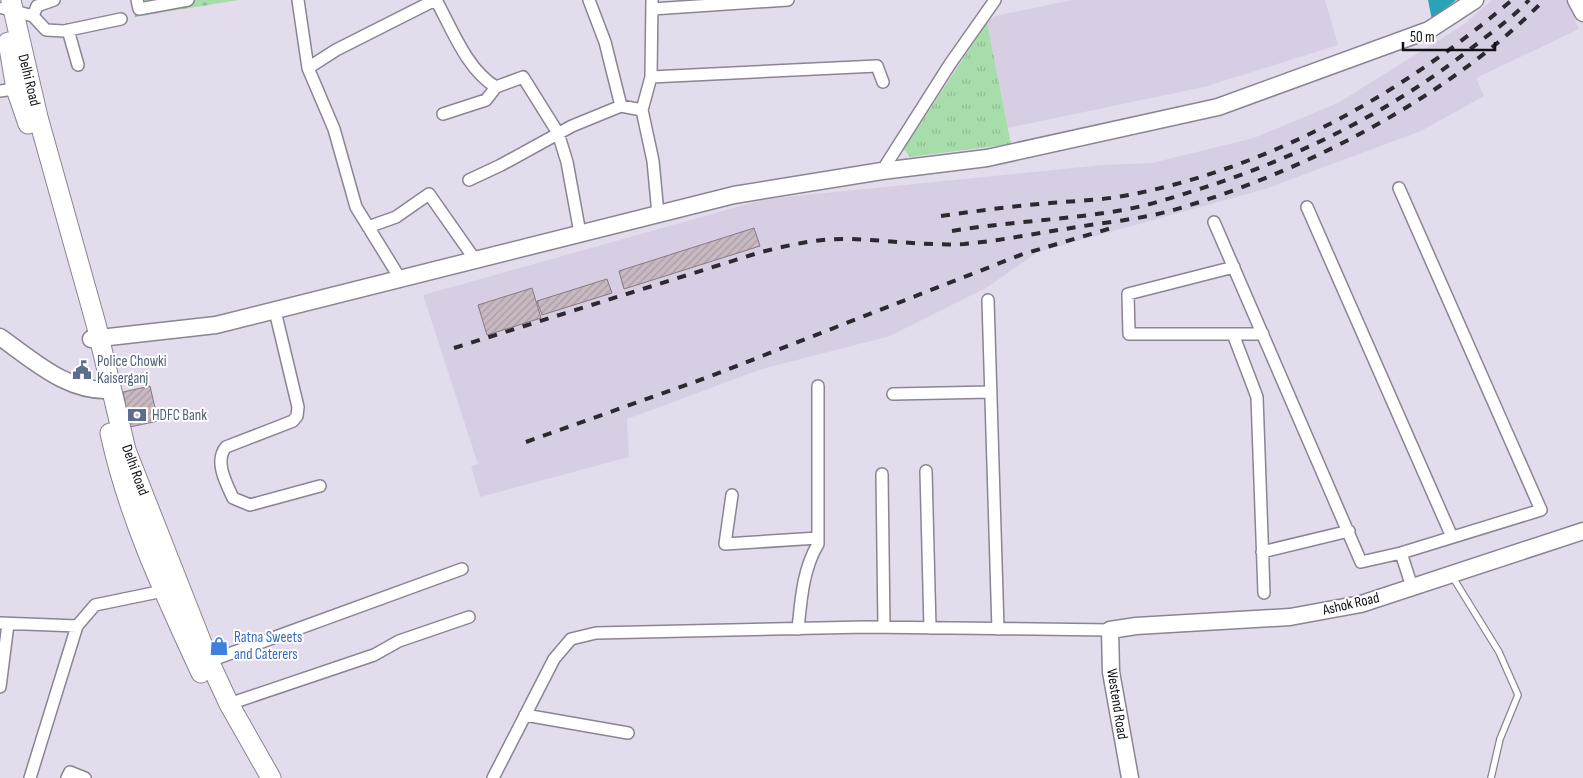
<svg xmlns="http://www.w3.org/2000/svg" width="1583" height="778" viewBox="0 0 1583 778" font-family="'Sofia Sans Condensed',sans-serif">
<style>
.built{fill:#d8cee4}
.grass{fill:url(#grass-tufts)}
.cemetery{fill:url(#cemetery-stones)}
.water{fill:#2aa4b4}
.building{fill:url(#building-hatch);stroke:#877982}
.lines{fill:none;stroke-linecap:round;stroke-linejoin:round}
.lane-casing{stroke:#8b8492;stroke-width:8}
.street-casing{stroke:#8b8492;stroke-width:14}
.secondary-casing{stroke:#8b8492;stroke-width:19}
.primary-casing{stroke:#8b8492;stroke-width:21}
.lane{stroke:#fff;stroke-width:5.5}
.street{stroke:#fff;stroke-width:11}
.secondary{stroke:#fff;stroke-width:16}
.primary{stroke:#fff;stroke-width:19}
.rail{stroke:#2c2930;stroke-width:4;stroke-dasharray:9 9;stroke-linecap:butt}
.labels{text-anchor:middle;dominant-baseline:central;stroke-width:4;stroke-linejoin:round;paint-order:stroke}
.street-label{font-size:15px;fill:#121015;stroke:#fff}
.service-label{font-size:15px;fill:#4e5e75;stroke:#fff;text-anchor:start}
.shop-label{font-size:15px;fill:#366cbe;stroke:#fff;text-anchor:start}
</style>
<defs>
<pattern id="grass-tufts" width="24" height="20" patternUnits="userSpaceOnUse" patternTransform="scale(1.25)"><rect width="24" height="20" fill="#a7ddaa"/><path d="M3 7l-1-3M5 7V3M7 7l1-3M15 17l-1-3M17 17v-4M19 17l1-3" fill="none" stroke="#8fbd91"/></pattern>
<pattern id="cemetery-stones" width="16" height="16" patternUnits="userSpaceOnUse" patternTransform="scale(1.25)"><rect width="16" height="16" fill="#a7ddaa"/><path d="M2 7V4a2 2 0 0 1 4 0v3zM10 15v-3a2 2 0 0 1 4 0v3z" fill="#8fbd91"/></pattern>
<pattern id="building-hatch" width="6" height="6" patternUnits="userSpaceOnUse" patternTransform="scale(1.25)"><rect width="6" height="6" fill="#c7b8c1"/><path d="M-1 1l2-2M0 6l6-6M5 7l2-2" fill="none" stroke="#aa9da5"/></pattern>
</defs>
<rect width="100%" height="100%" fill="#e3dcec"/>
<!-- built -->
<path class="built" d="M1072,0H1325L1338,45L1204,87L1008,128L987,22L995,16Z
M1492,0H1566L1579,29L1476,78L1484,96L1421,131L1265,189L1038,252L986,288L890,336L762,369L627,419L629,457L480,497L471,466L478,464L423,295L766,199L1102,165L1152,163L1254,138L1338,103L1463,25Z"/>
<!-- grass -->
<path class="grass" d="M987,22L1011,144L910,157L904,149Z"/>
<!-- cemetery -->
<path class="cemetery" d="M133,0H238L135,17Z"/>
<!-- water -->
<path class="water" d="M1428,0H1456L1432,20Z"/>
<!-- building -->
<path class="building" d="M754,228L760,246L624,289L619,271Z
M607,279L612,293L542,315L537,301Z
M532,288L541,318L487,335L478,305Z
M150,386L158,421L130,427L123,392Z"/>
<g class="lines">
<!-- lane casing -->
<g class="lane-casing">
<path id="lane" d="M1452,576L1499,652L1518,695L1500,739L1491,778"/>
</g>
<!-- street casing -->
<g class="street-casing">
<path id="street" d="M137,0L139,9L188,0
M298,0L308,68L334,129L356,207L401,280
M436,0C452,29 467,70 496,87
M589,0L605,42L621,106
M3,8L33,16L46,30L64,31L121,19
M652,9L788,0
M33,16L37,6L54,0
M68,30L78,65
M308,68L336,50L435,0
M651,77L877,66L883,82
M0,91L20,88
M642,110L651,77L652,0
M443,114L486,100L496,87L523,77L558,133L567,162L580,233
M882,171L950,64L995,0
M469,180L501,165L572,126L621,106L642,110L653,161L658,214
M1307,207L1452,537
M1214,222L1361,562L1401,553L1541,510L1399,188
M368,227L396,217L429,194L476,261
M1234,267L1128,294L1129,334H1263
M988,300L998,629
M275,311L298,407L297,416L293,421L226,447C214,461 226,483 233,498L250,505L320,486
M1233,334L1257,397L1264,593
M893,394L991,392
M926,471L930,628
M882,474L884,627
M732,495L725,544L818,538
M1262,552L1349,531
M1401,553L1412,587
M0,623L77,626L95,605L163,591
M798,629C801,599 803,569 818,544V386
M204,663L462,569
M0,687L8,624
M229,704L374,655L399,641L469,617
M525,715L628,733
M30,778L77,626
M67,778L70,772L85,778
M493,778L554,659L571,639L596,633L865,627L1110,630"/>
</g>
<!-- secondary casing -->
<g class="secondary-casing">
<path id="secondary" d="M1576,0L1583,13
M0,337C34,361 68,393 112,390
M91,339L216,325L734,195L882,171L987,158L1218,107L1429,30L1475,0
M1130,778L1111,672L1110,630L1136,626L1290,617L1361,604L1583,531"/>
</g>
<!-- primary casing -->
<g class="primary-casing">
<path id="primary" d="M11,0L38,117L96,324L126,450L209,661L229,704L271,778
M8,42L16,89L28,124
M110,433C128,517 165,595 201,673"/>
</g>
<!-- lane -->
<use href="#lane" class="lane"/>
<!-- street -->
<use href="#street" class="street"/>
<!-- secondary -->
<use href="#secondary" class="secondary"/>
<!-- primary -->
<use href="#primary" class="primary"/>
<!-- rail -->
<path class="rail" d="M941,216C977,211 1013,206 1050,203C1076,201 1103,200 1129,195C1272,167 1402,94 1512,0
M952,231C1006,222 1062,220 1117,211C1149,206 1181,195 1212,185C1310,152 1402,105 1483,39C1499,27 1515,15 1529,0
M454,348L761,252C790,245 819,238 849,239C888,240 926,246 964,244C998,241 1032,234 1065,229C1099,223 1136,220 1170,211C1300,174 1449,98 1544,0
M526,442L711,376L1023,254L1115,227"/>
</g>
<!-- icons -->
<defs>
<g id="civic-bare" transform="scale(1.5)"><path d="M-.6-6.5H3V-4.5H.6V-3L4-1V1h2V6H-6V1h2V-1L-.6-3ZM-1.2 2.5V6h2.4V2.5Z" fill="#5c6f8a" stroke="#fff" stroke-width="2.5" paint-order="stroke"/></g>
<g id="bank-bare" transform="scale(1.5)"><path d="M-6-4H6V4H-6ZM0-2.3a2.3 2.3 0 1 0 0 4.6a2.3 2.3 0 1 0 0-4.6Z" fill="#5c6f8a" stroke="#fff" stroke-width="2.5" paint-order="stroke"/></g>
<g id="shop-bare" transform="scale(1.5)"><path d="M-5-2.5h2.3a2.7 3.5 0 0 1 5.4 0H5L5.5 6h-11ZM-1.5-2.5h3a1.5 2.3 0 0 0-3 0Z" fill="#3f7fe0" stroke="#fff" stroke-width="2.5" paint-order="stroke"/></g>
</defs>
<g fill-rule="evenodd">
<use href="#civic-bare" x="82" y="370"/>
<use href="#bank-bare" x="137" y="415"/>
<use href="#shop-bare" x="219" y="646"/>
</g>
<g class="labels">
<!-- street labels -->
<g class="street-label">
<text transform="translate(29 80) rotate(76)">Delhi Road</text>
<text transform="translate(135 470) rotate(70)">Delhi Road</text>
<text transform="translate(1351 604) rotate(-13)">Ashok Road</text>
<text transform="translate(1117 704) rotate(81)">Westend Road</text>
</g>
<!-- service labels -->
<g class="service-label">
<text x="97" y="361">Police Chowki<tspan x="97" dy="17">Kaiserganj</tspan></text>
<text x="152" y="415">HDFC Bank</text>
</g>
<!-- shop labels -->
<g class="shop-label">
<text x="234" y="637">Ratna Sweets<tspan x="234" dy="17">and Caterers</tspan></text>
</g>
</g>
<!-- scale -->
<path d="M1403 42v8h92v-8" fill="none" stroke="#121015" stroke-width="2.5"/>
<text x="1410" y="42" font-size="15" fill="#121015" stroke="#ffffff" stroke-width="4" paint-order="stroke">50 m</text>
</svg>
